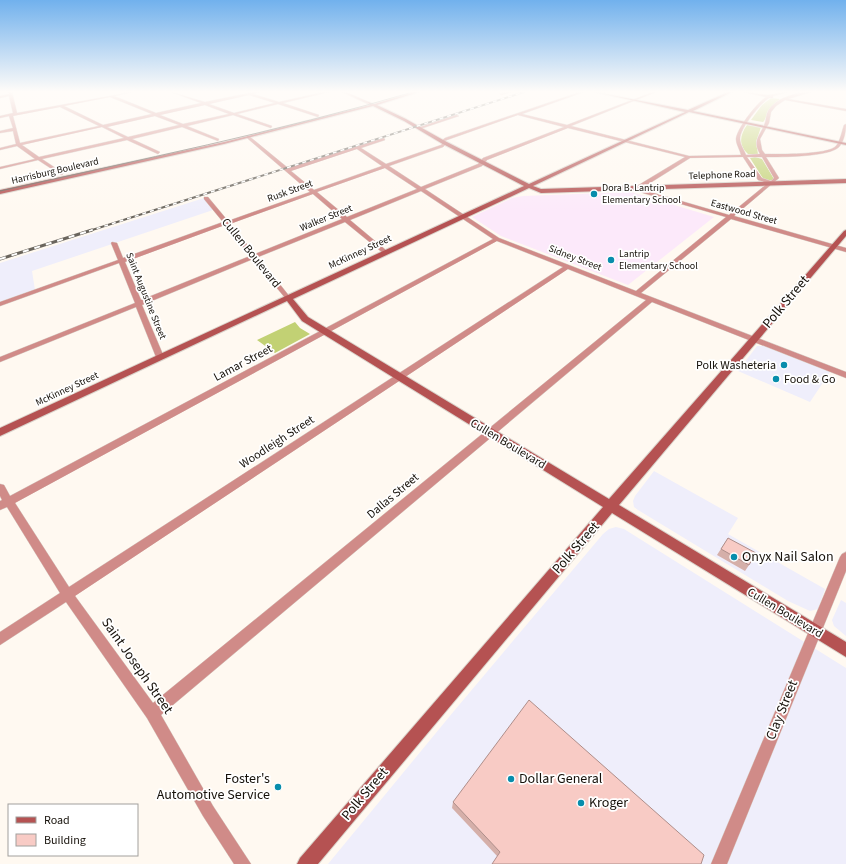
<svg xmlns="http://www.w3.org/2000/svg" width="846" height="864" viewBox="0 0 846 864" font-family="'Source Sans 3',sans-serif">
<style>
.commercial{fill:#efeefb}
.education{fill:#fce9fa}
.green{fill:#c2d174}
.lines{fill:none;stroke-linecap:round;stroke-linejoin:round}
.street-casing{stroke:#dad4cc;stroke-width:1}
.secondary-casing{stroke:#dad4cc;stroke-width:2}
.street{fill:#d08b88;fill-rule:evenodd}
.secondary{fill:#b55252;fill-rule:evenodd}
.tram{stroke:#6a655d;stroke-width:1}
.rail-far1-casing{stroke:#6a655d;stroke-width:2}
.rail-casing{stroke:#6a655d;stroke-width:3}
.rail-far1{stroke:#fff;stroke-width:1.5;stroke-dasharray:4;stroke-linecap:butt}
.rail{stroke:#fff;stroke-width:2;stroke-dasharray:6;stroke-linecap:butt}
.wall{fill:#d5afa9}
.building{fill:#f8cbc5;stroke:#ae8e8a}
.poi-dot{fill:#078dac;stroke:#fff;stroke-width:1.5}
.labels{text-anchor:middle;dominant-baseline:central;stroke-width:3.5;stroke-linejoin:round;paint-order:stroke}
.far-street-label{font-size:10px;fill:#16110a;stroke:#fff}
.far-poi-label{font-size:10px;fill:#16110a;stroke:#fff;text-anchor:start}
.street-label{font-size:12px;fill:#16110a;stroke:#fff}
.poi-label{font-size:12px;fill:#16110a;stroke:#fff;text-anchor:end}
.near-street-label{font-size:14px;fill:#16110a;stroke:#fff}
.near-poi-label{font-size:14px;fill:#16110a;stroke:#fff;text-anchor:start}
</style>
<rect width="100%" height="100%" fill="#fff9f1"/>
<!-- commercial -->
<path class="commercial" d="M204,198L213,210L32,271L35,290L0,302V263Z
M757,346H764L830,372L810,402L738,371Z
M654,471L738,518L728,534L825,589L818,609L810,611L788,601L638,510L634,507L633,501L635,496Z
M616,527L624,529L846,668V864H328L454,711L603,534L609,529Z
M841,600L846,603V636L834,626L832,620Z"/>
<!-- education -->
<path class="education" d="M631,192L714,217L628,285L501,236L472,217L512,198L523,196Z"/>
<!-- green -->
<path class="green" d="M771,98L780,99L771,107L764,121L763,122L751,120L762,105Z
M747,125L761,127L756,142L758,154H748C738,145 740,135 747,125Z
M755,157L762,159L774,179L772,181L764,180L750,158Z
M295,322L300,328L310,334L275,353L257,340Z"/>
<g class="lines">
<!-- street casing -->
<g class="street-casing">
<path id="street" d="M9,92H12L17,113L132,92L114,96L156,113L201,103L171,92L205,102L254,92H259L253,94L279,102L324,92H329L283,103L319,115L318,117L278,104L237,114L272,126L271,128L233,115L187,126L219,139L218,141L182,127L132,139L160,152L158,154L127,140L42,159L63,173V174L61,175L38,160L0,169V167L35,159L17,146L0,150V148L16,144L13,131L0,133V131L13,128L9,116L0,118V116L13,113L9,96L0,98V96L9,94ZM249,95L275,103L234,113L209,104ZM110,97L152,114L103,125L64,106ZM205,105L229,114L183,124L160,115ZM60,107L99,126L20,143L13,116ZM155,116L179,125L128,137L107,127ZM102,127L124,138L39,157L22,145Z
M342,92H346L371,103L368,104Z
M507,92H511L502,95L500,94Z
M580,92H584L522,114L567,125L653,92H656L571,126L689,156L741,155C740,150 736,144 736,139C737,128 757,103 766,97L743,92L768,95L788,92L773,96V98H769C760,104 740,128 740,139C740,144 744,150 746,155L760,154C752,140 760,136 765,123C766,120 766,115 768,111C775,98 797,92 811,92L788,99L846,109V111L785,100L776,106L771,112L769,123L760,139L762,150L765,154C778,154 828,155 836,146C840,141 842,131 844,125L846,124C846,131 844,142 839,147C829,157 781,157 766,157L779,178L734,216L846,248V252L731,219L641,293L846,372V378L652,302L161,715L213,806L251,864H234L203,816L147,718L66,602L0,645V632L60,593L7,507L0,510V501L2,500L0,496V484L4,485L10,496L493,239L421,191L350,220L387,251V253H383L345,222L258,257L290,297V299H286L253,259L142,305L164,357L160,359L156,357L136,307L0,362V357L135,303L119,263L0,306V302L118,260L111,243L112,242L117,243L123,258L223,222L204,199V197H208L228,221L310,192L247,138V136H249L288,168L384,138L385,140L361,148L386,164L441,145L442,144L441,141L445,138ZM518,115L564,127L483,158L478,164L421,187L389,166L443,147L446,144L445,141L447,140ZM568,128L685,157L637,186L638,190L643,193L726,217L636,291L499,238L425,189L482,166L487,160ZM357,149L382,166L314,190L291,171ZM743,157L758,180L768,183L729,215L647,191L642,188L690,158ZM747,157H762L774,178L771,181L762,178ZM385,168L417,189L347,217L317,192ZM313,194L342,219L255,254L230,224ZM225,225L250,256L141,300L125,262ZM497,241L563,267L69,587L15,503ZM568,269L646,300L153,703L75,596Z
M456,115L459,116L420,129L417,128Z
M846,552V571L727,864H711L840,557L842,554Z"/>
</g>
<!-- secondary casing -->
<g class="secondary-casing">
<path id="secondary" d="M414,92H419L377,105L406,119L445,141L529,184L685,112L595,92L688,110L728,92H732L693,111L846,143V145L689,112L533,186L541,189L846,179V183L541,193L529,188L293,299L308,317L609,499L844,231L846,230V236L619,505L846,642V657L612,513L318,864H297L300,858L603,507L302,321L287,301L0,436V428L524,186L441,143L404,121L373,106L224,144L0,194V190L224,142L366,106L370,105L368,102L374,104Z"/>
</g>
<!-- street -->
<use href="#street" class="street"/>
<!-- secondary -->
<use href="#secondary" class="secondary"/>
<!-- tram -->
<path class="tram" d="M0,191C138,160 277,132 413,92"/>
<!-- rail-far1 casing -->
<g class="rail-far1-casing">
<path id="rail-far1" d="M89,231L524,92"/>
</g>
<!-- rail casing -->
<g class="rail-casing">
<path id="rail" d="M0,259L92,230"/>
</g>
<!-- rail-far1 -->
<use href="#rail-far1" class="rail-far1"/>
<!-- rail -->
<use href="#rail" class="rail"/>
</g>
<!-- wall -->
<path class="wall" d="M728,538L749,565L745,571L717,555Z
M453,802L704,855L497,856L452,808Z"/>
<!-- building -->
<path class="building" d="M728,538L756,553L749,565L721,549Z
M529,700L704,855L701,864H492L500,852L453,802Z"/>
<!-- sky -->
<linearGradient id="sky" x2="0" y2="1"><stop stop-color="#71b1ed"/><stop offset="0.43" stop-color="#fffcf9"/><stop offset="1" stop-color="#fffcf9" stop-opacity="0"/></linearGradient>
<rect width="846" height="213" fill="url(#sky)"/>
<!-- markers -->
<g class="poi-dot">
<circle cx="594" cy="194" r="4"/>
<circle cx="611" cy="260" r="4"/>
<circle cx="784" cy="365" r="4"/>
<circle cx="776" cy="379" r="4"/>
<circle cx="734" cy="557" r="4"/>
<circle cx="511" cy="779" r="4"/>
<circle cx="278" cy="787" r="4"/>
<circle cx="581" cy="803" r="4"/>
</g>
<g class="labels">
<!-- far-street labels -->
<g class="far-street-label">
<text transform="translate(55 171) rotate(-13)">Harrisburg Boulevard</text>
<text transform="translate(722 175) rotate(-2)">Telephone Road</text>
<text transform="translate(290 191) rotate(-20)">Rusk Street</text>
<text transform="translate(744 212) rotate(16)">Eastwood Street</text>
<text transform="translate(326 218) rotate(-22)">Walker Street</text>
<text transform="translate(360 252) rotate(-25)">McKinney Street</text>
<text transform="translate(575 258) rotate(21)">Sidney Street</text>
<text transform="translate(146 296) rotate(68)">Saint Augustine Street</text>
<text transform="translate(67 389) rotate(-25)">McKinney Street</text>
</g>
<!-- far-poi labels -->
<g class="far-poi-label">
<text x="602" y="188">Dora B. Lantrip<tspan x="602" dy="12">Elementary School</tspan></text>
<text x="619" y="254">Lantrip<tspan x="619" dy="12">Elementary School</tspan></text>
</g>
<!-- street labels -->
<g class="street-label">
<text transform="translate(251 253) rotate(51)">Cullen Boulevard</text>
<text transform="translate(243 363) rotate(-28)">Lamar Street</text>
<text transform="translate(277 442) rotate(-33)">Woodleigh Street</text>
<text transform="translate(508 444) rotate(31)">Cullen Boulevard</text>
<text transform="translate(393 496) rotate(-40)">Dallas Street</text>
<text transform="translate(785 613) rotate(31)">Cullen Boulevard</text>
</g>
<!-- poi labels -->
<g class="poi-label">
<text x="776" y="365">Polk Washeteria</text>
<text x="784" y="379" text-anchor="start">Food &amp; Go</text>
</g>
<!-- near-street labels -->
<g class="near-street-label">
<text transform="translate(786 302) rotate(-50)">Polk Street</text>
<text transform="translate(576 548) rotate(-49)">Polk Street</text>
<text transform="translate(137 666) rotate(55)">Saint Joseph Street</text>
<text transform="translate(782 710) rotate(-68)">Clay Street</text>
<text transform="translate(365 794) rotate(-50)">Polk Street</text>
</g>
<!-- near-poi labels -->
<g class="near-poi-label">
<text x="742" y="557">Onyx Nail Salon</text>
<text x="270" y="779" text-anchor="end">Foster's<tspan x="270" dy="16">Automotive Service</tspan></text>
<text x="519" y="779">Dollar General</text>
<text x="589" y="803">Kroger</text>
</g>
</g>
<!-- legend -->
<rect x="8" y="804" width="130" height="52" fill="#ffffff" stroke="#a2a09d"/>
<rect x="16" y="817" width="20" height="6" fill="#b55252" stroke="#a2a09d"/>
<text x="44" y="824" font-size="12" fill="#16110a">Road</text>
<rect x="16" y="834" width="20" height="12" fill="#f8cbc5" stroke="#a2a09d"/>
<text x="44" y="844" font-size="12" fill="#16110a">Building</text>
</svg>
